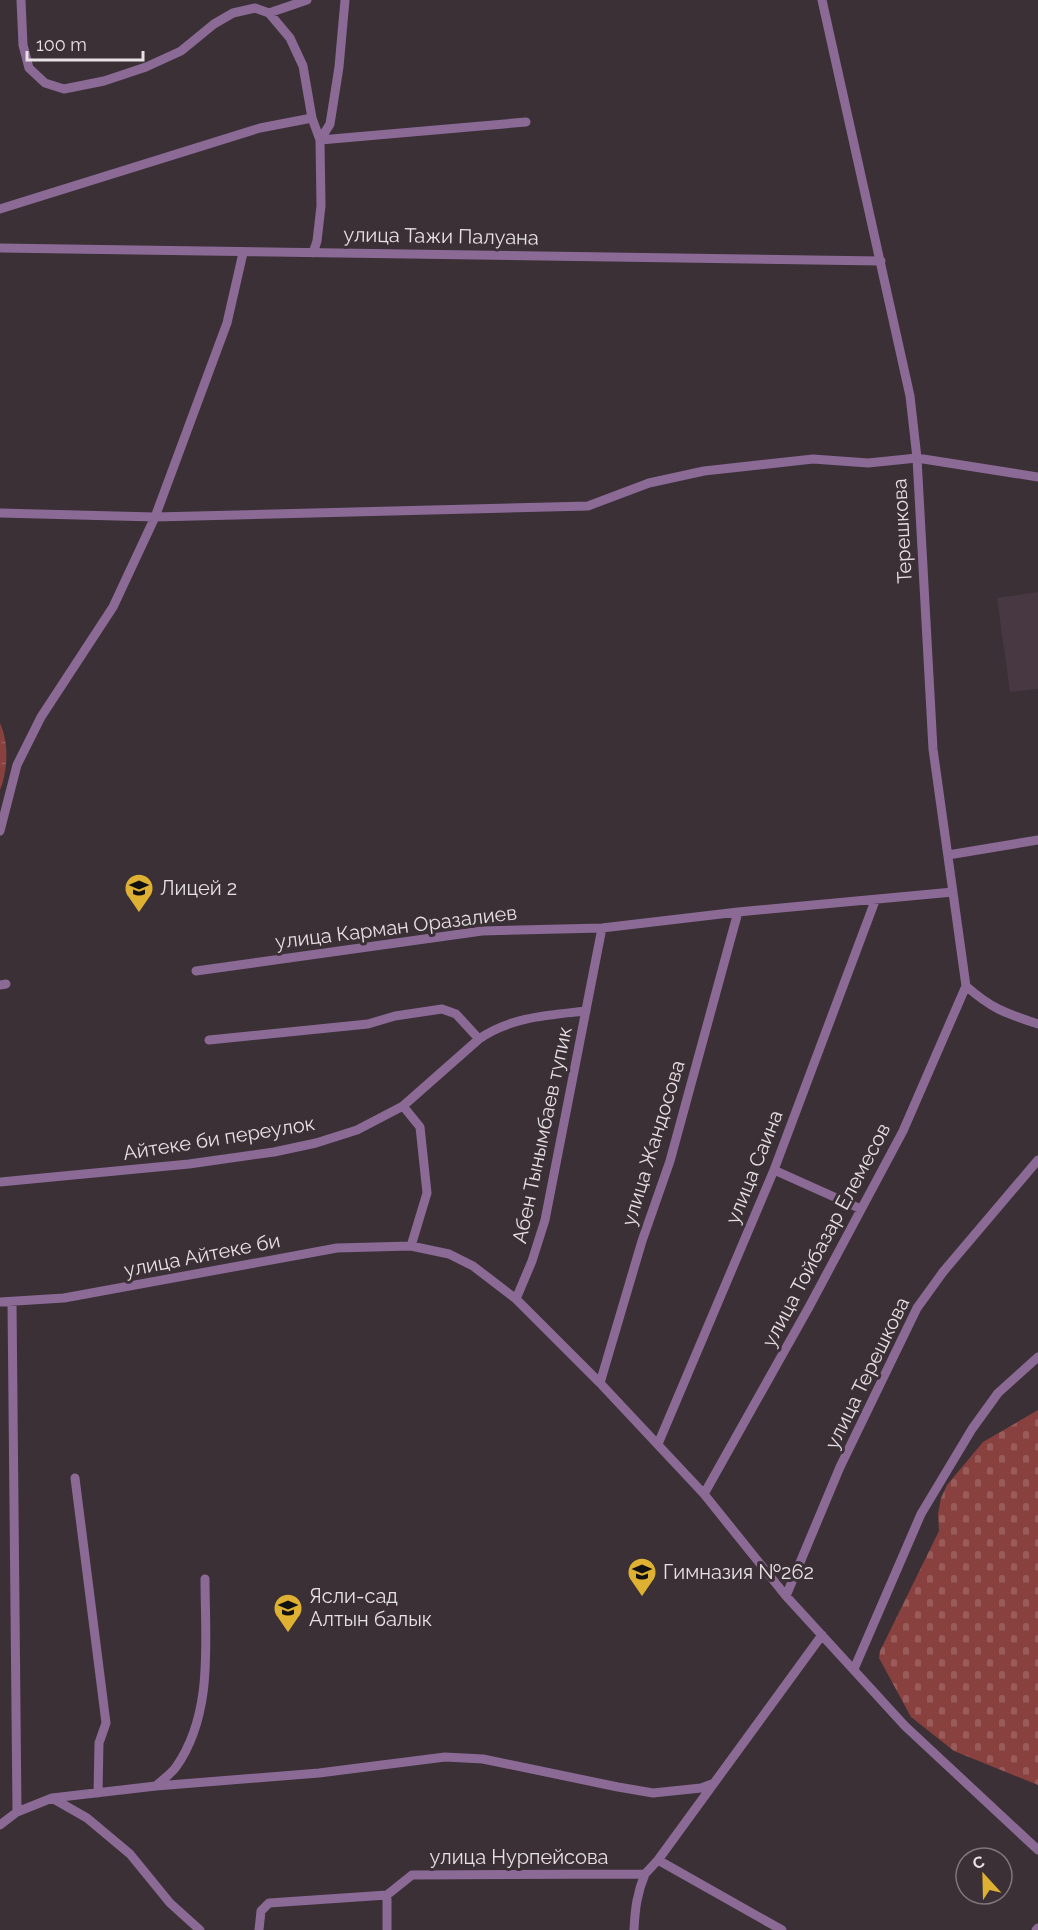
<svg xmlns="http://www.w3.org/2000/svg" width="1038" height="1930" viewBox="0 0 1038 1930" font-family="Raleway,sans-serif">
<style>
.built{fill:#483842}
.wetland{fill:url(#wetland-marsh)}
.cemetery{fill:url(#cemetery-stones)}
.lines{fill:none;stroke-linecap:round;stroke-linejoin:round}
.minor{stroke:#8b6a96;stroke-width:9}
.labels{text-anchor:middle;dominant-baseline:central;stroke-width:6;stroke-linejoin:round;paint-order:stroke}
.street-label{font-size:20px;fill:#e7e1e4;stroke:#3a3036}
.poi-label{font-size:20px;fill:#e7e1e4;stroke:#3a3036;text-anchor:start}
</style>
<defs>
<pattern id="wetland-marsh" width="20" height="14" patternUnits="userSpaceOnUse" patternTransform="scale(1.5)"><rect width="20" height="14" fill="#88413f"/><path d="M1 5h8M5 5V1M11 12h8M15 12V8" fill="none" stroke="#995c5b"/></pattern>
<pattern id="cemetery-stones" width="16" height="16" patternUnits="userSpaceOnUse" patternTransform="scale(1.5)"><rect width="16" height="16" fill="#88413f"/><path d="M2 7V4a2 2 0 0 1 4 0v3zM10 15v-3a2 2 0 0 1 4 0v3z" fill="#995c5b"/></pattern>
</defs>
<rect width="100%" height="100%" fill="#3a3036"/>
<!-- built -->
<path class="built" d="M1038,592V689L1010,692L997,598Z"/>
<!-- wetland -->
<path class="wetland" d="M0,723C9,743 8,770 0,790Z"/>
<!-- cemetery -->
<path class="cemetery" d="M1038,1410V1785L954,1751L911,1717L879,1658L880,1651L939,1531L938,1514L941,1498L947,1485L983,1442Z"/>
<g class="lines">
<!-- minor -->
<path class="minor" d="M21,0L23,45L29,68L45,83L64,89L104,81L146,67L181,51L214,24L233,13L255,8L269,13L290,38L303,66L312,118
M822,0L910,396L917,458L933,749L966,986C992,1009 1005,1013 1038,1024
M269,13L307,0
M0,209L260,128L312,118L320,140L526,122
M0,248L881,261
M313,253L317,241L321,206L320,140L330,124L339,67L345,0
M0,513L155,517L588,506L649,483L704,471L813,459L868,463L917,458L1038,477
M0,831L17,765L41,717L113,607L155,517L227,323L243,253
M948,855L1038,840
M196,971L482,931L602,928L738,912L953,892
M0,985L6,984
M209,1040L368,1024L395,1016L442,1009L456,1014L479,1039
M403,1106L420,1127L427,1193L411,1246
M774,1170L861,1209
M0,1182L189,1164L274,1152L316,1143L357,1130L403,1106L479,1039C510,1017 549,1015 586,1011
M516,1299L532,1261L545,1220L602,928
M0,1302L64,1298L337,1248L411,1246L449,1254L473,1266L516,1299L600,1383L704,1494L786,1596L905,1726L1038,1850
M12,1302L17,1812
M600,1383L642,1241L670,1161L738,912
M658,1444L774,1170L875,901
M75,1478L106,1723L99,1743L98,1793
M704,1494L809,1307L903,1131L966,986
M786,1596L840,1467L917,1308L943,1272L1038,1160
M854,1669L921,1514L972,1429L998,1393L1038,1357
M156,1786C162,1780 171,1774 176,1767C214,1713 205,1641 205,1579
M52,1798L87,1818L130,1854L170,1903L200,1930
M0,1825L17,1812L52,1798L156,1786L319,1773L445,1757L483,1759L618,1787L653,1793L701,1788L712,1784
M658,1860L822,1635
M387,1895V1930
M259,1930L261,1911L269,1903L387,1895L412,1875L645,1874L658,1860L782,1930
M634,1930C635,1909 637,1893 645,1874
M1036,1930L1038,1928"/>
</g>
<!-- icons -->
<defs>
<g id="school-pin" transform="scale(1.5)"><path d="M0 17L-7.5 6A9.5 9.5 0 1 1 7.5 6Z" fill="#deb133" stroke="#3a3036"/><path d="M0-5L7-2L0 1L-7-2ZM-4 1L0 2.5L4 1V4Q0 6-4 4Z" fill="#111"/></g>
</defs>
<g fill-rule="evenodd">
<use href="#school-pin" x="139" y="888"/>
<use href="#school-pin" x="642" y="1572"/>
<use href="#school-pin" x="288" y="1608"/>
</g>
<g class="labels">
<!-- street labels -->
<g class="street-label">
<text transform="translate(441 236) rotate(1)">улица Тажи Палуана</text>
<text transform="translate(902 531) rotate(-93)">Терешкова</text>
<text transform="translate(396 927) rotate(-7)">улица Карман Оразалиев</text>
<text transform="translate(542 1135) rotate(-78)">Абен Тынымбаев тупик</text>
<text transform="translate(219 1138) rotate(-9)">Айтеке би переулок</text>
<text transform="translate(653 1143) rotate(-73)">улица Жандосова</text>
<text transform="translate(754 1167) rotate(-68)">улица Саина</text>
<text transform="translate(826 1235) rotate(-62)">улица Тойбазар Елемесов</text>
<text transform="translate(202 1255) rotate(-11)">улица Айтеке би</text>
<text transform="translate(867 1373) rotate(-64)">улица Терешкова</text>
<text x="519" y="1857">улица Нурпейсова</text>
</g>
<!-- poi labels -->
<g class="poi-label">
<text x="160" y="888">Лицей 2</text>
<text x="663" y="1572">Гимназия №262</text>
<text x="309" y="1596">Ясли-сад<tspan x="309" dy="23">Алтын балык</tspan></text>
</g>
</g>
<!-- north arrow -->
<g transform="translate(984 1876) rotate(338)"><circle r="28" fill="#3a3036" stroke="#7f777c" stroke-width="1.5"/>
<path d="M0-4.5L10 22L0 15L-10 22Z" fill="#deb133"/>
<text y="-9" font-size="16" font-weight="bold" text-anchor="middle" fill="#e7e1e4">С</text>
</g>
<!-- scale -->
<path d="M27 51v9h116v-9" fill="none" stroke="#e7e1e4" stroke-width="3"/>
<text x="36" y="51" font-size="18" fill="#e7e1e4" stroke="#3a3036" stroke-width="4.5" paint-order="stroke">100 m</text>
</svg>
